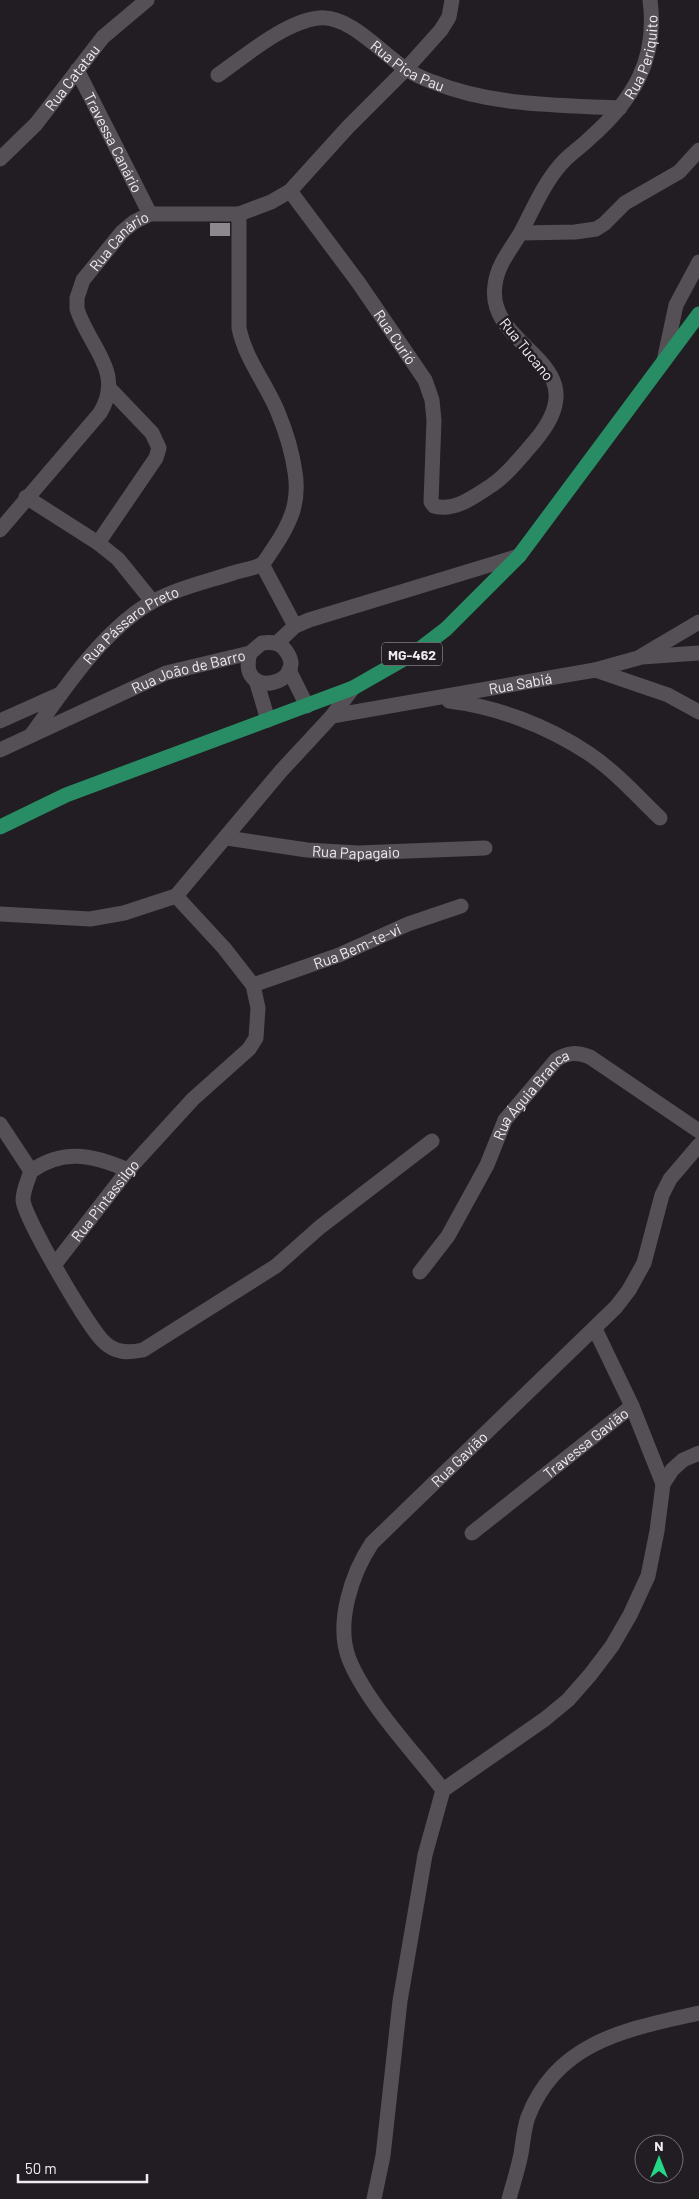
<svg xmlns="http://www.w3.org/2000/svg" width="699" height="2199" viewBox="0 0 699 2199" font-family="Barlow,sans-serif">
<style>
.building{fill:#8d878e}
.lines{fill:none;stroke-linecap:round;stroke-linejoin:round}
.minor{stroke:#554f56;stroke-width:15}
.major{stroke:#288d64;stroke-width:15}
.labels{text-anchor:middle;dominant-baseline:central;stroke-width:5;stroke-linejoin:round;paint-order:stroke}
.shield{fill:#221d23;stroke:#b2aeb2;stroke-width:1}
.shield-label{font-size:14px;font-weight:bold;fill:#efecf0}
.street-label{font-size:15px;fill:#efecf0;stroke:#221d23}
</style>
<rect width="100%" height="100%" fill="#221d23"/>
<!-- building -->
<path class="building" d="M210,223H230V236H210Z"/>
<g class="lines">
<!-- minor -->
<g class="minor">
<path id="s1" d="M77,70L150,214"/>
<path id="s2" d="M218,75C245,56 286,21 319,18C350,15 381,53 406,69C414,74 424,79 433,82C492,106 557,105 620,108"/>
<path id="s3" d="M0,159L36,124L103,37L147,0"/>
<path id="s4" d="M290,191L358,282L425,380L432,400L434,420L431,502L434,506C455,512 475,496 492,485C508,474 521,457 534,442C604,361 485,351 495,285C497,266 510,250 520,234C533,210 543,184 562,163C570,154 581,147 590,138C633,100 658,60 650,0"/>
<path d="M521,233L575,232L596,229L604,224L625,203L679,172L699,150"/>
<path d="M664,361L676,305L699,262"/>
<path d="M26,497L98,543L118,559L152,601"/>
<path id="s5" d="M0,530L100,413C125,372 89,347 77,309V298L83,280L122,232L134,222L150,214H239L271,202L290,191L348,127L406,69L441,30L449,17L452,0"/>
<path d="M98,543L156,458L159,448L152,433L110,389"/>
<path d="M262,564L295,626"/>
<path d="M277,643L295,626L309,620L519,556"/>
<path d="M642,657L699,653"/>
<path d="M289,670L307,706"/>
<path d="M595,670L668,695L699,712"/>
<path d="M256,680L268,720"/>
<path d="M449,701C498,707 547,726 588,753C615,771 637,796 660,818"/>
<path id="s6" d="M332,716L595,670L638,658L699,622"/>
<path d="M0,721L60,694"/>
<path id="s7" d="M32,734C63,691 93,645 135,613C164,591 199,584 233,573C241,570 254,569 262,564C266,561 270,553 273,549C290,524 300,503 295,472C292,451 285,429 277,410C265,382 245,358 239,328V214"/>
<path id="s8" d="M0,750L166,673L250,653L262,643C272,642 280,642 286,651C310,684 236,702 250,653"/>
<path id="s9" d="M227,838L307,850L358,853L485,848"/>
<path d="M0,914L90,919L124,913L176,896L281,771L332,716L353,688"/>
<path id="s10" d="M253,985L339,955L408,924L461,906"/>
<path d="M0,1124L31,1171"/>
<path d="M128,1170C93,1155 64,1148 31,1171C28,1180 23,1190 23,1200C24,1217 89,1329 104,1342C115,1353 128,1353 143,1350L276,1266L320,1227L432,1141"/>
<path id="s11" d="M55,1264L128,1170L193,1099L249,1049L256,1038L258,1008L253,985L224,948L176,896"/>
<path id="s12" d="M420,1272L448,1236L487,1165L505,1120L556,1060C568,1052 577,1052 590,1057L699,1131"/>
<path d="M595,1329L632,1406L663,1484"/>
<path id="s13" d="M472,1533L632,1406"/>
<path id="s14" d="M443,1790C414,1752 366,1702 349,1659C335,1623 352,1573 372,1543L616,1307L629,1290L644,1263L662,1195L670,1179L699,1145"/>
<path d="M374,2199L383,2156L400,2001L425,1855L443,1790L545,1719L568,1700L590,1675L612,1646L630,1615L648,1576L657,1531L663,1484L672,1470L683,1460L699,1453"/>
<path d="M509,2199C513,2184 518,2169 521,2154C523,2142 524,2128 528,2117C557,2041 628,2029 699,2013"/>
</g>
<!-- major -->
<path class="major" d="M0,827L66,795L353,688L416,652L446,629L519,556L699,314"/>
</g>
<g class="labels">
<!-- shield labels -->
<rect class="shield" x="382" y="642.5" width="60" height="23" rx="4"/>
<g class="shield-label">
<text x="412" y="654">MG-462</text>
</g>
<!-- street labels -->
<g class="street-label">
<text stroke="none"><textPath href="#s4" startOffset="945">Rua Periquito</textPath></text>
<text stroke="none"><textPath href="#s2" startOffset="220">Rua Pica Pau</textPath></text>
<text stroke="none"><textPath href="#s3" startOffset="109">Rua Catatau</textPath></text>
<text stroke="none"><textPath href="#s1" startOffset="81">Travessa Canário</textPath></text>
<text stroke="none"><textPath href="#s5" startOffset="350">Rua Canário</textPath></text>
<text stroke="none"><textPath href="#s4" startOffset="180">Rua Curió</textPath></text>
<text transform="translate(527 349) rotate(51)">Rua Tucano</text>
<text stroke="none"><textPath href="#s7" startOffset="149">Rua Pássaro Preto</textPath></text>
<text stroke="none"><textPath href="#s8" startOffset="205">Rua João de Barro</textPath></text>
<text stroke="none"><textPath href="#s6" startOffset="191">Rua Sabiá</textPath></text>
<text stroke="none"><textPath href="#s9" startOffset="130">Rua Papagaio</textPath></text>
<text stroke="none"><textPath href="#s10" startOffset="111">Rua Bem-te-vi</textPath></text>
<text stroke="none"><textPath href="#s12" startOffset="211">Rua Águia Branca</textPath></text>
<text stroke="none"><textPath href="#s11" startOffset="81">Rua Pintassilgo</textPath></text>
<text stroke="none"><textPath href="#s13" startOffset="145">Travessa Gavião</textPath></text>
<text stroke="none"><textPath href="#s14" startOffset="405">Rua Gavião</textPath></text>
</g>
</g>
<!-- north arrow -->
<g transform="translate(659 2159)"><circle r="24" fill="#221d23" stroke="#747075"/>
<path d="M0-4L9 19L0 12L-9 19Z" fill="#25d886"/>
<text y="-8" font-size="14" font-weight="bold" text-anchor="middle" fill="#efecf0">N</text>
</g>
<!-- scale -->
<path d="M18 2174v8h129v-8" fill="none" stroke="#efecf0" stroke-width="2.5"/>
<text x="25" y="2174" font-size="15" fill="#efecf0" stroke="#221d23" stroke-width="4" paint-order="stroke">50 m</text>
</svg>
